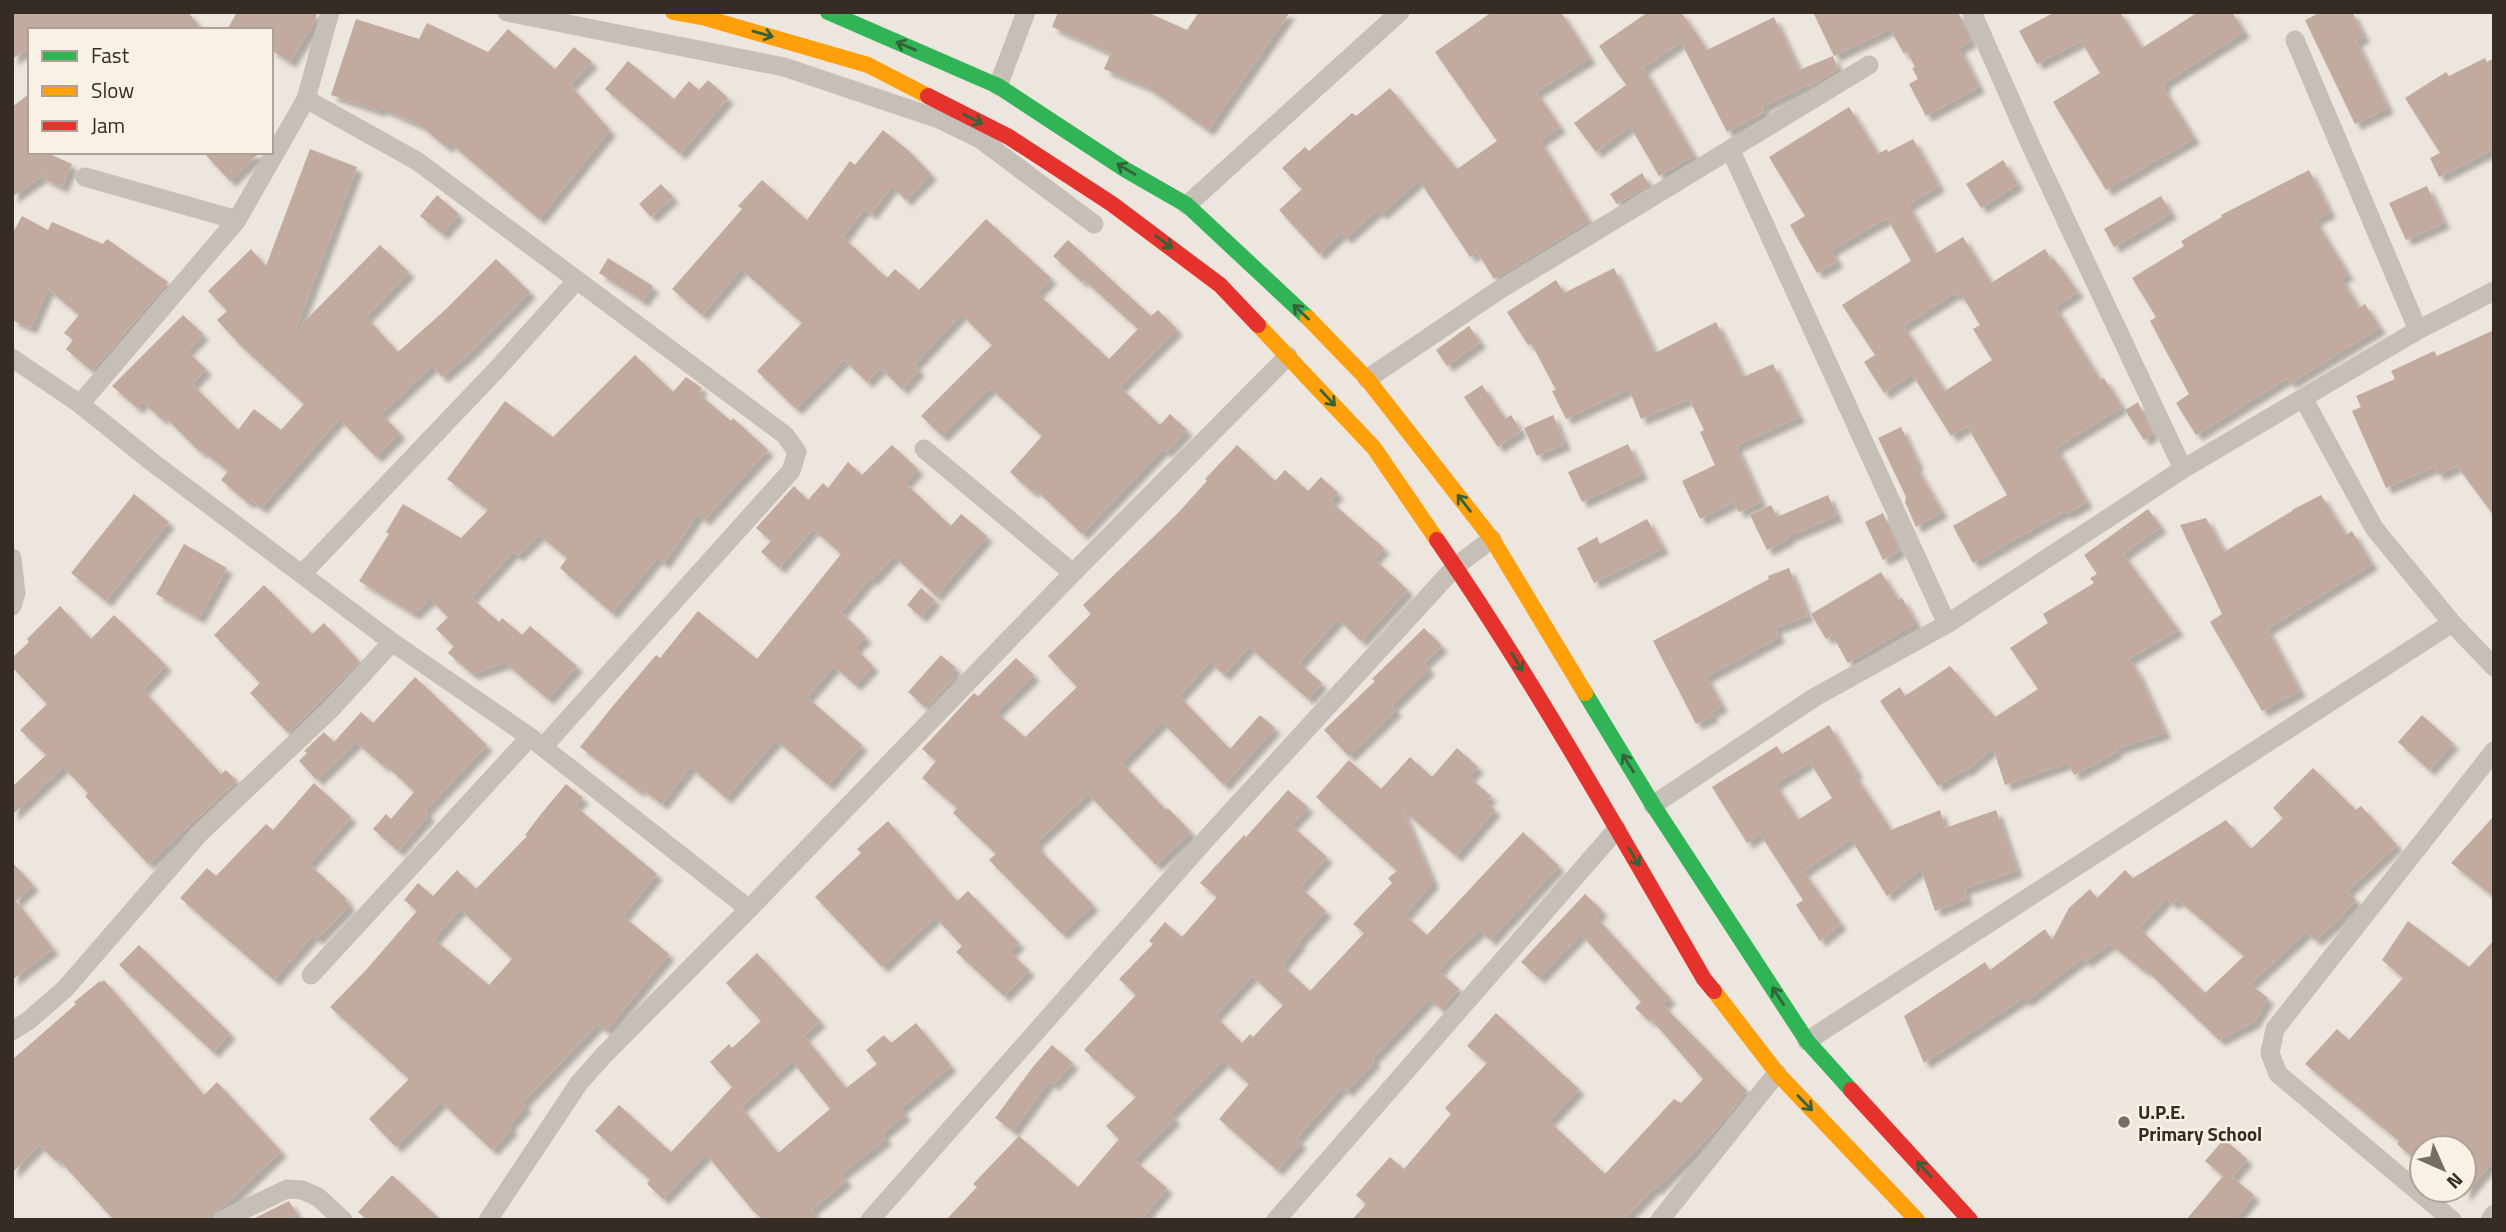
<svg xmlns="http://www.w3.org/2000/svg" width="2506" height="1232" viewBox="0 0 2506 1232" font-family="'Titillium Web',sans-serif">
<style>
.building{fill:#c2aa9f;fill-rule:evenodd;filter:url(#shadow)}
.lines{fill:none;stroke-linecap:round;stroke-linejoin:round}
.street{stroke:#c6bfb8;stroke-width:19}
.fast{stroke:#30b455;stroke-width:16}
.slow{stroke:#ff9f0a;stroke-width:16}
.jam{stroke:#e5322d;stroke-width:16}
.oneway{stroke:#346239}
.poi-dot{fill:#766d66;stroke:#faf1e5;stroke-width:2.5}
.labels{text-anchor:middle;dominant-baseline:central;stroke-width:5;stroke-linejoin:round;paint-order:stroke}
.poi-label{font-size:19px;font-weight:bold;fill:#362c26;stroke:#faf1e5;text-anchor:start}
</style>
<defs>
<filter id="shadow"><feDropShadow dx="6" dy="6" stdDeviation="2" flood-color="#0004"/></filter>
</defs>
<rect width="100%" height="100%" fill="#ede6de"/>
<!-- building -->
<path class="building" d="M12,12H188L202,30H30V48L12,59Z
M237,12H317L315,21L290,62L271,50V30H227Z
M1058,12H1147L1187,30L1199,12H1290L1208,130L1147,87L1104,69L1111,53L1052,27Z
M1492,12H1561L1590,58L1536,92L1560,127L1540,141L1589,221L1494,279L1477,252L1470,257L1419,180L1381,214L1377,210L1346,238L1341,233L1319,254L1279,210L1302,189L1282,168L1305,147L1309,151L1352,113L1356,116L1390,88L1457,169L1497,141L1435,52Z
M1648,12H1681L1707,50L1774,17L1799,70L1833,56L1838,69L1810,87L1809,84L1762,107L1764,112L1727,132L1681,42L1643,68L1694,156L1659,176L1630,126L1596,152L1574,123L1626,85L1599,46Z
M1813,12H1958L1971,41L1959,48L1979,87L1926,116L1909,84L1918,79L1912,68L1915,67L1907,52L1904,54L1890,29L1834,56Z
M2055,12H2120L2142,48L2198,12H2232L2244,32L2164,83L2165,86L2163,88L2194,138L2106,190L2053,102L2100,73L2081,41L2037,64L2019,31Z
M2321,12H2352L2364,37L2356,41L2388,108L2355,124L2305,20Z
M356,19L419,39L427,23L488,52L508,29L555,69L574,47L592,62L570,85L610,130L539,219L450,143L446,147L420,125L381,108L380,111L331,95Z
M2485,58L2487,62L2494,58V149L2439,177L2430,158L2440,153L2405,98L2446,72L2449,76Z
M628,61L674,99L689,81L699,90L708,80L728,98L680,154L605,89Z
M30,93V152H45L72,164L62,187L43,178L46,173L12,197V107Z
M1849,107L1878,154L1887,149L1888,152L1913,139L1939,186L1908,205L1935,254L1963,237L1991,283L2045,249L2052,260L2054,259L2078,292L2055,307L2100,380L2104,378L2122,407L2056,448L2087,502L2066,514L2065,511L1973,563L1953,526L2007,495L1967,426L1951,436L1912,374L1884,393L1864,362L1875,355L1842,305L1911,261L1887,218L1831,250L1837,262L1817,273L1790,225L1805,216L1769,157ZM1955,293L1957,296L1961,294L1980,325L1973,329L1992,360L1945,391L1903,326Z
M883,130L909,151L931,174L906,200L892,186L871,214L864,209L843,237L887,278L895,269L919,290L986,219L1051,278L1037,293L1109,359L1138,329L1084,280L1082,282L1053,256L1068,240L1151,316L1158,310L1177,329L1120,387L1160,425L1170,414L1187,430L1166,452L1163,449L1082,534L1035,489L1032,492L1010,472L1042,436L990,388L942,436L921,416L992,345L961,314L914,365L919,370L902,389L880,368L867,382L844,360L796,409L757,371L802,323L741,269L702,315L672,289L742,209L738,206L762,180L807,220L850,161L855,165Z
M310,149L357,167L295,331L380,245L409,272L366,317L398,352L445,310L496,259L530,292L470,353L442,377L432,366L381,414L400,433L376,457L339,419L261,508L251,500L248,503L221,480L228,471L202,451L200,452L164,416L161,419L143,402L137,408L112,386L183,315L203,334L187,351L206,369L192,384L238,430L254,409L281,430L304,404L240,345L217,320L227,311L208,291L251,249L266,266Z
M203,152H260L230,181Z
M2003,160L2018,184L1981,208L1966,184Z
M2309,170L2330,212L2315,220L2348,274L2341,278L2359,308L2365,304L2380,328L2290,383L2287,378L2196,435L2176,403L2189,394L2150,321L2156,317L2132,278L2184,246L2181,241L2222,217L2221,215Z
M1642,173L1649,185L1617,204L1610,194Z
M661,184L673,197L651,217L639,204Z
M2427,186L2444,223L2406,240L2389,203Z
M437,195L459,214L442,234L420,216Z
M2161,196L2171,213L2114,247L2104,229Z
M22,216L48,230L52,222L103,244L107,239L168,282L92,371L66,349L73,340L64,333L79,315L48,289L31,328L12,320V234Z
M608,258L653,286L643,301L599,273Z
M1614,268L1655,353L1716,322L1743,377L1773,364L1799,417L1736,446L1761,502L1739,512L1734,502L1700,519L1682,481L1715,465L1700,432L1704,430L1689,399L1641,419L1629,389L1566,419L1552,391L1556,390L1531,343L1528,345L1507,312L1556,280L1564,293Z
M1469,326L1480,342L1447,366L1436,350Z
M2494,330V516L2457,466L2438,475L2434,467L2386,488L2352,411L2361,407L2356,396L2395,379L2391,371L2434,351L2437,356Z
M635,355L673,392L686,377L702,388L698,393L731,421L733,418L768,450L704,520L698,514L664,563L657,558L612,613L560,568L567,558L539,535L517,556L513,552L471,598L499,622L502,618L522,635L530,626L577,666L548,699L505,663L472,674L448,653L454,646L436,629L448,617L430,599L414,614L359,581L389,534L386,532L403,504L461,538L488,510L447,479L505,401L553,437Z
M1482,385L1505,419L1511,415L1521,431L1498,447L1464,397Z
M2138,402L2153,434L2144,440L2125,410Z
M1553,415L1565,444L1537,456L1524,428Z
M1901,427L1918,464L1915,465L1942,512L1916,527L1905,502L1906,497L1878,438Z
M1628,444L1642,474L1582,502L1568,472Z
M892,445L918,469L905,483L951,526L961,514L987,536L936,596L894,556L872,580L870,578L841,612L866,637L855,648L873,666L855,685L834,666L807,697L862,745L828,785L776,740L726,798L690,767L662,804L640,788L638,791L580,747L612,707L656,655L660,658L698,611L757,659L841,554L813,529L779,568L761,552L771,541L756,528L794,486L808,500L823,483L828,488L848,462L862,475Z
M1237,445L1275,481L1285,470L1308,491L1321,477L1338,493L1330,501L1384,548L1374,559L1408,590L1361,641L1338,619L1299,663L1322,683L1308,699L1249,647L1224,675L1210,662L1179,696L1230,749L1260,715L1275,728L1224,785L1162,722L1122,763L1166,810L1168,808L1191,832L1156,865L1088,794L1036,843L1040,846L1038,848L1093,905L1062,934L989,860L996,854L953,813L957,808L922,778L936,761L922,749L974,693L978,696L1016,658L1034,675L996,712L1025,737L1077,687L1048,656L1091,614L1083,605L1177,514L1207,481L1205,479Z
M134,494L169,522L106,601L71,573Z
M1828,495L1837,516L1787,537L1788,539L1767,550L1750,515L1771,505L1777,517Z
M2321,495L2346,535L2352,531L2372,564L2267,629L2300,691L2262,711L2210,622L2222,614L2180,525L2206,518L2224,552L2292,511V510Z
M2148,509L2161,527L2123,554L2178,630L2129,659L2137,671L2165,733L2116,749L2117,752L2074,775L2068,763L2005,785L1993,748L1966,771L1965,769L1938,786L1880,701L1900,687L1905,696L1950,666L1995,717L2038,689L2010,648L2048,623L2043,614L2094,583L2090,578L2097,574L2084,555Z
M1883,513L1900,551L1883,560L1865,522Z
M1647,519L1663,548L1594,583L1577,548L1597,537L1600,544Z
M184,544L227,568L199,618L156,594Z
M1789,568L1808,616L1775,628L1779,637L1706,677L1722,706L1711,712L1713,716L1696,724L1653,641L1769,579L1768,576Z
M1881,572L1898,600L1902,598L1916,623L1848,663L1832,635L1826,639L1811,614Z
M264,585L312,634L324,623L359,661L322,700L288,733L250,693L260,683L214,635Z
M921,588L935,600L921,617L907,605Z
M60,606L91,639L114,615L166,665L143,690L221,774L226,770L237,781L148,864L85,796L88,793L63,767L12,815V787L46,755L20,730L47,704L12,667V658L29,642L27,639Z
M1424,628L1442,646L1424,663L1429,669L1392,706L1396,710L1349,756L1324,730L1375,681L1372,679Z
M941,655L956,668L951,673L955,677L926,708L908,692Z
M415,677L487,745L425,811L429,815L398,851L373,829L386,814L391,819L414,792L385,764L383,766L356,742L317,780L299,761L307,753L304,751L324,732L334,742L361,712L373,723Z
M2422,715L2453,743L2429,770L2398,742Z
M1829,725L1857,772L1854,774L1891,830L1940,810L1945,828L1996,810L2017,871L1964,889L1967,899L1935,911L1921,869L1887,896L1851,839L1803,871L1841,924L1820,941L1796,905L1803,900L1760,834L1747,843L1712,787L1777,746L1782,754ZM1810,762L1832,798L1798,820L1775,784Z
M1457,748L1478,767L1469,777L1491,796L1486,802L1495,810L1456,856L1402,809L1433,882L1405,915L1427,935L1523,832L1559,866L1490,940L1480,930L1447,960L1439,971L1459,989L1441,1009L1429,999L1372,1059L1375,1061L1347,1091L1342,1087L1296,1139L1301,1143L1277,1170L1219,1119L1249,1084L1223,1061L1170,1114L1175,1119L1134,1160L1167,1188L1141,1220H946L977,1187L973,1184L1019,1136L1078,1187L1119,1139L1106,1126L1136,1097L1084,1050L1136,995L1119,979L1153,944L1149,941L1165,922L1182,937L1217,897L1200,883L1244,835L1246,837L1288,790L1308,807L1291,825L1327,857L1300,887L1326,911L1298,942L1300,943L1282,965L1310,991L1364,933L1353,924L1392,883L1388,878L1397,871L1316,797L1349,760L1381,789L1410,757L1432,777ZM1252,976L1283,1005L1253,1037L1250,1034L1242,1043L1215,1016Z
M2313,768L2356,810L2361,806L2397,845L2347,891L2356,900L2337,921L2316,940L2306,932L2250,984L2268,998L2254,1022L2219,1040L2145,969L2144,971L2110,944L2085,962L2083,958L2026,1001L2023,998L1924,1063L1904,1016L1985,962L1990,970L2045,929L2052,940L2069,908L2090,889L2097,898L2125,870L2133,878L2226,820L2251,849L2283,818L2273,808ZM2167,898L2171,904L2178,900L2244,956L2205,993L2139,928Z
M314,783L351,817L309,864L347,899L345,900L350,905L317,939L313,935L274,980L180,898L207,868L216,876L266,824L273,830Z
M566,784L583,798L575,806L657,874L623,916L669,954L606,1031L598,1024L522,1103L526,1106L509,1125L512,1129L492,1150L441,1102L396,1147L369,1119L409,1079L330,1007L366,970L417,911L404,900L418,883L433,896L457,870L476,889L527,836L525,835L541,814ZM460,909L512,959L489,985L434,939Z
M2494,816V897L2451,863Z
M888,821L957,901L968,891L1019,943L1010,952L1029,970L1004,996L956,952L962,946L935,917L882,967L815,897L861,853L857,849Z
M12,862L33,885L16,901L53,949L12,980Z
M1585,894L1602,910L1596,917L1670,998L1663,1005L1747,1091L1715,1131L1656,1189L1654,1188L1623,1220H1352L1366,1204L1356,1195L1390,1157L1404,1169L1451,1114L1445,1108L1487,1063L1467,1046L1496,1013L1579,1089L1549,1121L1605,1174L1674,1099L1681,1103L1703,1079L1651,1019L1649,1021L1635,1008L1641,1002L1581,934L1539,978L1521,962Z
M2408,921L2469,967L2494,940V1160L2464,1196V1148H2422V1166L2397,1144L2399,1141L2305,1064L2337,1029L2349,1040L2403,978L2382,960Z
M139,945L230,1033L213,1052L119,965Z
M757,953L820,1021L804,1036L846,1088L877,1064L866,1050L884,1035L891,1043L916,1023L951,1066L900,1109L905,1115L882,1134L886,1139L841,1174L846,1181L811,1210L818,1220H764L754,1212L706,1154L663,1199L647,1184L650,1180L595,1131L619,1105L671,1152L732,1087L710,1062L729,1044L732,1048L761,1021L726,983ZM792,1061L830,1109L778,1153L741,1107Z
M104,980L204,1095L217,1082L281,1151L224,1206L212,1213L209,1220H114L59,1160L57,1162L39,1145L12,1173V1060L76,1004L74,1002L100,981L102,982Z
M1052,1045L1073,1063L1053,1085L1049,1081L1013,1131L995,1118L1032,1068Z
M2224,1139L2247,1159L2232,1177L2254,1195L2234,1220H2186L2223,1176L2205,1161Z
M392,1175L441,1220H367L358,1212Z
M289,1201L297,1214L287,1220H251Z"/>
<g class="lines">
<!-- street -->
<path class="street" d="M507,12L784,67L939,119L980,139L1094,224
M1972,12L2032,148L2183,469
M2295,40L2418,330
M998,86L1026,12
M306,99L417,161L785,435L797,452L791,471L543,747
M1731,151L1947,624
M85,177L237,220
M1187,205L1400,12
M12,358L80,404L152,462L392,642L530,737L749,909
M1367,379L1496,292L1869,65
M2303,398L2374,528L2452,623L2494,667
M80,404L237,220L306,99L330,12
M924,449L1073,573
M12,558L16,593L12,606
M302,574L497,369L577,280
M1653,805L1815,697L1947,624L2183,469L2418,330L2494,291
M311,975L530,737
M12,1031L28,1021L65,989L199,834L331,709L392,642
M1807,1041L2452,623
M222,1220L287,1189L302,1190L318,1197L343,1220
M488,1220L579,1083L603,1056L749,909L1073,573L1288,356
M870,1220L1207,838L1456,566L1492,539
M1276,1220L1617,829
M1660,1220L1777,1073
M2452,1220L2278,1074L2270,1053L2275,1029L2494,751
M2490,1220L2494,1214"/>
<!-- fast -->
<path class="fast" d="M828,12L998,86L1126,170L1187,205L1308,318
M1585,693L1653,805L1807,1041L1851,1090"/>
<!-- slow -->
<path class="slow" d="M673,12L706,18L868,65L928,96
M1308,318L1367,379L1492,539L1585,693
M1258,325L1374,448L1437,540
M1714,991L1777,1073L1917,1220"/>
<!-- jam -->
<path class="jam" d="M928,96L1009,137L1112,204L1220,285L1258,325
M1437,540C1534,681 1618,831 1704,979L1714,991
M1851,1090L1970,1220"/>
</g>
<!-- one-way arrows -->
<defs><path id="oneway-shaft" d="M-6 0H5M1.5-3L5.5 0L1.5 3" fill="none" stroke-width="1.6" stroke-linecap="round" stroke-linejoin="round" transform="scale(1.75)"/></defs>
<g class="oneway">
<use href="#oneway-shaft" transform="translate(763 34) rotate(16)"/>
<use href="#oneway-shaft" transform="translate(906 46) rotate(-157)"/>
<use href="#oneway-shaft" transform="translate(973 119) rotate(27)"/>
<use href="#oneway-shaft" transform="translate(1126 169) rotate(-149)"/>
<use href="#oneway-shaft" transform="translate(1164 242) rotate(37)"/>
<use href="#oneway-shaft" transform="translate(1301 312) rotate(-137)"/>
<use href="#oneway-shaft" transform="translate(1328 398) rotate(47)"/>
<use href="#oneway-shaft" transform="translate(1464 503) rotate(-128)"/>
<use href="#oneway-shaft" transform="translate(1517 662) rotate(59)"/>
<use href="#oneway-shaft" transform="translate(1628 763) rotate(-122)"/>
<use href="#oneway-shaft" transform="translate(1634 857) rotate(60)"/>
<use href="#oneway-shaft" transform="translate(1778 996) rotate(-123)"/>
<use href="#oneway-shaft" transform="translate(1805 1103) rotate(46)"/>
<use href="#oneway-shaft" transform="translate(1924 1169) rotate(-132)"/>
</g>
<!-- markers -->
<circle class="poi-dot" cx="2124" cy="1122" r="7"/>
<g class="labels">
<!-- poi labels -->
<g class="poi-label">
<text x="2138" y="1111">U.P.E.<tspan x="2138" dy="22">Primary School</tspan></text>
</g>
</g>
<!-- border -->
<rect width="2506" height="1232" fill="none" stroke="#362c26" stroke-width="28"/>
<!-- legend -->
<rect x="28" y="28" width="245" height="126" fill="#faf1e5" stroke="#aca299" stroke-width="2"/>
<rect x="42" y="51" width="35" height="10" fill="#30b455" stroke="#aca299" stroke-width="2"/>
<text x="91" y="63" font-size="21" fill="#362c26">Fast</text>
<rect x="42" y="86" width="35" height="10" fill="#ff9f0a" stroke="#aca299" stroke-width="2"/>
<text x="91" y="98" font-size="21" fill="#362c26">Slow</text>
<rect x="42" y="121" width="35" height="10" fill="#e5322d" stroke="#aca299" stroke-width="2"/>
<text x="91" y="133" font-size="21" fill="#362c26">Jam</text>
<!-- north arrow -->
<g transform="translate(2443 1169) rotate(135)"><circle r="33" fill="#faf1e5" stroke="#aca299" stroke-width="2"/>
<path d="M0-5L12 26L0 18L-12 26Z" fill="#766d66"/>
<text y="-10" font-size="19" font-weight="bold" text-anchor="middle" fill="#362c26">N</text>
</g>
</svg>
